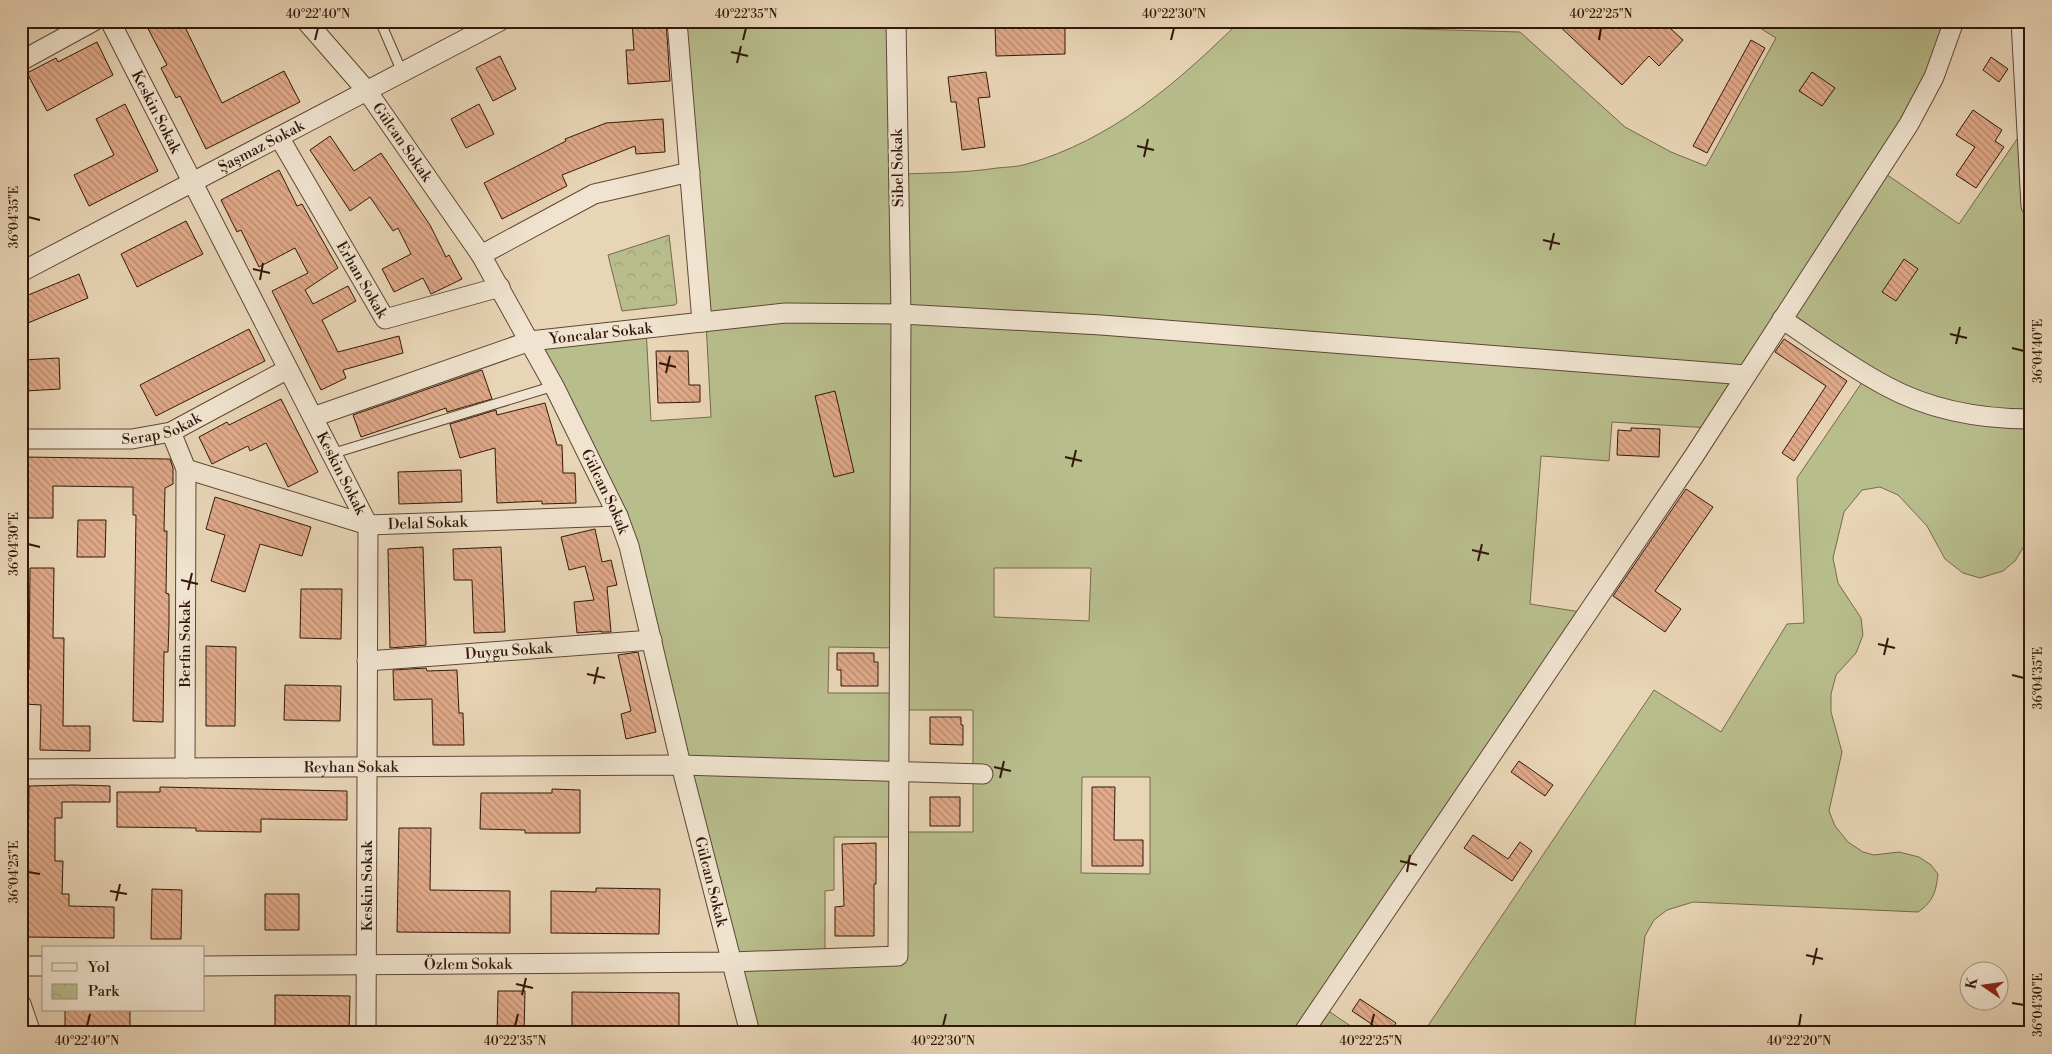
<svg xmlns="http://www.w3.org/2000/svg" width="2052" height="1054" viewBox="0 0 2052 1054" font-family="'Libre Bodoni',serif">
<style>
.grass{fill:#b8bd8c;stroke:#766a4b;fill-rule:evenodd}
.park{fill:url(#park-crowns);stroke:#766a4b}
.building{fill:url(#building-back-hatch);stroke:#33170a}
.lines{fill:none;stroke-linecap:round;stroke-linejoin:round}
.lane-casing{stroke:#604635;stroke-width:11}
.street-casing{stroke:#604635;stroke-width:21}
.lane{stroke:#f0e4d0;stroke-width:9}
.street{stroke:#f0e4d0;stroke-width:19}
.ticks{fill:none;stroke:#33170a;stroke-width:2}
.labels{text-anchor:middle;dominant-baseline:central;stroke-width:4.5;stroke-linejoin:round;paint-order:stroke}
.street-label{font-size:15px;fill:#33170a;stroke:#f0e4d0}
.neatline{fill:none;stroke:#33170a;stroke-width:2}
.ticks-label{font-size:12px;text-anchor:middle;fill:#33170a}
</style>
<defs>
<pattern id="park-crowns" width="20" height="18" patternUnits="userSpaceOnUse" patternTransform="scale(1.25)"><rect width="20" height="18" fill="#b8bd8c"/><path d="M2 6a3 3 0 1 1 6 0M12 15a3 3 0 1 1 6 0" fill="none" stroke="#9fa277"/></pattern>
<pattern id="building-back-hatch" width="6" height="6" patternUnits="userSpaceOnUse" patternTransform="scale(1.25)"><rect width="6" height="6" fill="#e1aa8a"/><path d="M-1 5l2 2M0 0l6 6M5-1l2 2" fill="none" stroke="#b7896f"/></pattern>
</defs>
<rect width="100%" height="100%" fill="#e8d5b6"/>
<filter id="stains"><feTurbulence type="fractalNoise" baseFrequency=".004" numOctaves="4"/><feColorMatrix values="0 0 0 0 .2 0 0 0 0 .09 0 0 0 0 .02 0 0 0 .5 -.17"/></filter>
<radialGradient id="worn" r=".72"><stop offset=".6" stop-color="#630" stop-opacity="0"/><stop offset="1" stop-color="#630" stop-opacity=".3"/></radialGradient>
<!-- grass -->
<path class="grass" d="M677,21H896L899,174C932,173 964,173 997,168C1007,167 1018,167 1027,164C1111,140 1176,84 1237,24L1520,32L1625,127L1671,152L1706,166L1776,38L1749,21H1954L1880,170L1959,224L2026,126L2021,23L2007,21H2031V535L2015,561L2003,571L1980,578L1963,573L1945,559L1927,526L1898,495L1880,487L1862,490L1844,512L1833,558L1838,583L1861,618L1863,635L1856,653L1836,675L1831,694V712L1842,752L1829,811L1835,826L1848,842L1863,852L1874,855L1899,852L1919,857L1931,865L1938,874C1936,892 1933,902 1918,912L1693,902L1667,910L1654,920L1645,936L1634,1033H1423L1654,690L1721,732L1787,624L1804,623L1797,478L1867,375L1782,320L1711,428L1612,422L1609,461L1541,456L1530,604L1587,613L1321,1006L1361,1033H750L629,546L530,341L646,328L651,421L711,417L706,322ZM994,568H1091L1089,621L994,617ZM829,647L899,648V693H828ZM900,710H973V832H899ZM1082,777H1150V874L1081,873ZM834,837H899L898,956L825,959V891L834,890Z"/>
<!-- park -->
<path class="park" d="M669,235L677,303L675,305L622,311L608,255Z"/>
<!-- building -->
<path class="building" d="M144,21H182L222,103L284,71L300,102L206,149L180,96L176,98L161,68L167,65Z
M632,21H666L670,81L628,84L626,50H634Z
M1554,21H1678L1671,29L1683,40L1659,66L1649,56L1622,85Z
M1045,22H1065V54L996,56L995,23Z
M1751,40L1765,48L1707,153L1693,146Z
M97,42L113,75L47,111L27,73L56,58L58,62Z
M500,56L516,89L493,101L476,68Z
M1991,57L2008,69L1999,82L1983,70Z
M986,72L990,97L978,98L985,147L962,150L956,102H951L948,77Z
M1812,72L1835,88L1822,106L1799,91Z
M125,104L158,171L89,206L74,175L114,155L96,119Z
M479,104L494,134L466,148L451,119Z
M1973,110L2002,130L1995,141L2004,147L1976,188L1956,175L1975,147L1956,135Z
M663,119L665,152L636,154L635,146L562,175L567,186L502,219L484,183L566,141L565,139L606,123Z
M330,136L354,171L381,153L430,225L446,257L449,255L462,279L431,294L423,278L394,292L382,269L411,254L398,228L393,231L370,197L350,211L310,150Z
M279,170L297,206L302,204L338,268L305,290L313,304L348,286L356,301L322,320L338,352L399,336L403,353L343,370L346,378L321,390L272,291L308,273L295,248L259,267L241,230L237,232L221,200Z
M186,221L203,254L137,287L121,254Z
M1904,259L1918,269L1896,301L1882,292Z
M79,274L88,298L28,323L21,306V298Z
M249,329L265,361L156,416L140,385Z
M1784,339L1847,381L1794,461L1782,453L1826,386L1775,352Z
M656,351H688L689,385H700V402L658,403Z
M59,358L60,389L25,391L23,360Z
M482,370L492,399L447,412L446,408L361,437L353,415Z
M835,391L854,472L834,477L815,396Z
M281,399L318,472L288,487L266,443L250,451L248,446L212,464L199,437L227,422L229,425Z
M545,403L557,445H562L563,473H575L576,503L542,504V501L497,503L495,448L460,458L450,424L496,410L497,415Z
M1631,428L1660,429L1659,457L1617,455L1618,430L1631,431Z
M22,457L170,459L173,468V484L165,488L164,531H167L166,593L169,594V624L168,652H164L163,722L133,721L136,515H133V487L53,486V518H21Z
M461,470L462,502L399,504L398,472Z
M1686,489L1713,507L1655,591L1681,609L1665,632L1613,596Z
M215,497L311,527L302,556L260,544L245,592L211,581L225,535L206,529Z
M78,520H106L105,557H77Z
M595,529L602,562L611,560L617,585L607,587L611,632H601V631L577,633L574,602L594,600L585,566L569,570L561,537Z
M423,547L426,645L390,648L388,549Z
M501,547L505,632L474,633L472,580H454L453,549Z
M30,568H54L53,638H64L63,726H90V751L40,750L41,705L25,704V670H29Z
M301,589H342L341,639L300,638Z
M206,646L236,647L235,726H206Z
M638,652L656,732L626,739L621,714L631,711L618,655Z
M837,653H874V662H878V686H841V670H837Z
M426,668L427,671L457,670L459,713H463L464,745H433L432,699L394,700L393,670Z
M285,685L341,686L340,721L284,720Z
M930,717H961V725H963V745L930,744Z
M1519,761L1553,785L1545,796L1511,772Z
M74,785L110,786V802H62V818H55V861H63L62,894H69V906L114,907V938L27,937L29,786Z
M160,787L347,791V820L261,819V832L196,831V828L117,827V792H160Z
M1092,787H1115L1114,840H1143V866H1092Z
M552,789L580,790V833H525V830L480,829L481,793H552Z
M930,797H960V826H930Z
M399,828H431L430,890L510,891V933L397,932Z
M1473,835L1508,859L1520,842L1532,851L1512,881L1464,848Z
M876,843V884H874V936H835V907L844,906L842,844Z
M596,888L660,889L659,934L551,933V891L596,892Z
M152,889L182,890L181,939H151Z
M265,894H299V930H265Z
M498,991H525L524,1033H497Z
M572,992L679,993V1030L598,1029V1033L572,1032Z
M275,995L350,996L349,1032L275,1033Z
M1360,999L1396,1023L1390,1033H1385L1352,1011Z
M65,1010H130V1027H87V1032H65Z"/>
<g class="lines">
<!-- lane casing -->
<g class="lane-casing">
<path id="lane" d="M380,21L402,72
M331,454L554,386"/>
</g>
<!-- street casing -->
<g class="street-casing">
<g id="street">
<path id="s1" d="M110,21L368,525L366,1033"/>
<path id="s2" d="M306,21L367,91L481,255L554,386L618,516L629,546L681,765L750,1033"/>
<path d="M677,21L702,322"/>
<path d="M2021,21L2031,206"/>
<path d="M21,61L94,21"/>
<path id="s3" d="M279,137L385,319L500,287"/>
<path d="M481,255L594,194L690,172"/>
<path id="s4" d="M21,272L500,21"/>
<path d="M1782,319C1816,342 1850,367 1886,386C1930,410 1981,419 2031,419"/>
<path id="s5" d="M313,417L530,341L785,313L901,314L1101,325L1746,375"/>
<path d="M171,432L186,469L185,768"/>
<path id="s6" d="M21,439H132L171,432L288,369"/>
<path id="s7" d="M186,469L368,525L618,516"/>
<path id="s8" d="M367,661L652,640"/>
<path id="s9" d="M21,769L681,765L983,774"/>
<path d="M21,966H44"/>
<path id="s10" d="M204,966L731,962L898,956L901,314L896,21"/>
<path d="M21,1004L31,1033"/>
<path d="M1303,1033L1694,456L1909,124L1934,77L1954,21"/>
</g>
</g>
<!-- lane -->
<use href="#lane" class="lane"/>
<!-- street -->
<use href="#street" class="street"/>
</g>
<!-- ticks -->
<path class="ticks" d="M315,40L318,28M743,40L746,28M1171,40L1174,28M1599,40L1601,28M731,52L748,56M737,63L741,46M1137,146L1154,150M1144,157L1148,139M28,217L40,220M1543,240L1560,244M1550,250L1554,233M253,269L270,273M260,280L263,263M1950,334L1967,338M1956,344L1960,327M2012,348L2024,351M659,363L676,367M666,373L670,356M1065,457L1082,461M1072,467L1076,450M28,544L40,547M1472,550L1489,554M1478,561L1482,544M181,580L198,584M188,590L192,573M1878,644L1895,648M1884,655L1888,638M587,674L605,678M2012,675L2024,678M594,684L598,667M994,767L1011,771M1000,778L1004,761M1400,861L1417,865M28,872L40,874M1407,872L1410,855M110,891L127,894M116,901L120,884M1806,955L1823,959M1813,965L1817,948M516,984L533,988M522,995L526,978M2012,1003L2024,1005M87,1026L90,1014M515,1026L518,1014M943,1026L946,1014M1371,1026L1374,1014M1799,1026L1801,1014"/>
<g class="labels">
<!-- street labels -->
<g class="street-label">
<text stroke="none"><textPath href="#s1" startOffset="102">Keskin Sokak</textPath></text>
<text stroke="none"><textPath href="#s2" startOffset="155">Gülcan Sokak</textPath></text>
<text stroke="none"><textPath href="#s4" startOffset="271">Şaşmaz Sokak</textPath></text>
<text transform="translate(898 168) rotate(-91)">Sibel Sokak</text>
<text stroke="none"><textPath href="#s3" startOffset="165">Erhan Sokak</textPath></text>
<text stroke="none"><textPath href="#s5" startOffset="301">Yoncalar Sokak</textPath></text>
<text stroke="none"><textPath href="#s6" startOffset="142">Serap Sokak</textPath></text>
<text stroke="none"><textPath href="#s1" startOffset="508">Keskin Sokak</textPath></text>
<text stroke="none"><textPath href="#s2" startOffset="560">Gülcan Sokak</textPath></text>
<text stroke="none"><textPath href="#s7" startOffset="250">Delal Sokak</textPath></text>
<text transform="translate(185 644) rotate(-90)">Berfin Sokak</text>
<text stroke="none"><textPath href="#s8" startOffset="142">Duygu Sokak</textPath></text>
<text stroke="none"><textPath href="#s9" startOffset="330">Reyhan Sokak</textPath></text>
<text stroke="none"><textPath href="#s2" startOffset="965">Gülcan Sokak</textPath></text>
<text transform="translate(367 886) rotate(-90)">Keskin Sokak</text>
<text stroke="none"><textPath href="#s10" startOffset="264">Özlem Sokak</textPath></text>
</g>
</g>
<!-- margin -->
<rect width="2052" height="1054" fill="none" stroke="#e8d5b6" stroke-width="55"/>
<!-- legend -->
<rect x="42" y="946" width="162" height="65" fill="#f0e4d0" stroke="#a49281"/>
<rect x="52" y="963" width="25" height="8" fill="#f0e4d0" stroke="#a49281"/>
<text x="88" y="972" font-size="15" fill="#33170a">Yol</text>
<rect x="52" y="984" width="25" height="15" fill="url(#park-crowns)" stroke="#a49281"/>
<text x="88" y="996" font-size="15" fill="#33170a">Park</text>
<!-- north arrow -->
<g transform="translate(1984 986) rotate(283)"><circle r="24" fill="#f0e4d0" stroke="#a49281"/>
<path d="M0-4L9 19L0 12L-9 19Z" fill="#8f2418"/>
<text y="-8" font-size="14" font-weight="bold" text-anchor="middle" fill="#33170a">K</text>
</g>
<rect x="28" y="28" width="1996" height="998" class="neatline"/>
<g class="ticks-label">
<text x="318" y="18">40°22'40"N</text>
<text x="746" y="18">40°22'35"N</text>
<text x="1174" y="18">40°22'30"N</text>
<text x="1601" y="18">40°22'25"N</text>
<text transform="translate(14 217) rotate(-90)" y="4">36°04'35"E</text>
<text transform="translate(2038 351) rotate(-90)" y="4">36°04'40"E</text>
<text transform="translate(14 544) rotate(-90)" y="4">36°04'30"E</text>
<text transform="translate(2038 678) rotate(-90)" y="4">36°04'35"E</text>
<text transform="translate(14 872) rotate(-90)" y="4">36°04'25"E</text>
<text transform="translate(2038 1005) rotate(-90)" y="4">36°04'30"E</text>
<text x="87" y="1045">40°22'40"N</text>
<text x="515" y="1045">40°22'35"N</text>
<text x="943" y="1045">40°22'30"N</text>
<text x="1371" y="1045">40°22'25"N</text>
<text x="1799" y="1045">40°22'20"N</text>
</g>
<rect width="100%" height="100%" filter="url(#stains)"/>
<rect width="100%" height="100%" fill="url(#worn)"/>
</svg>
